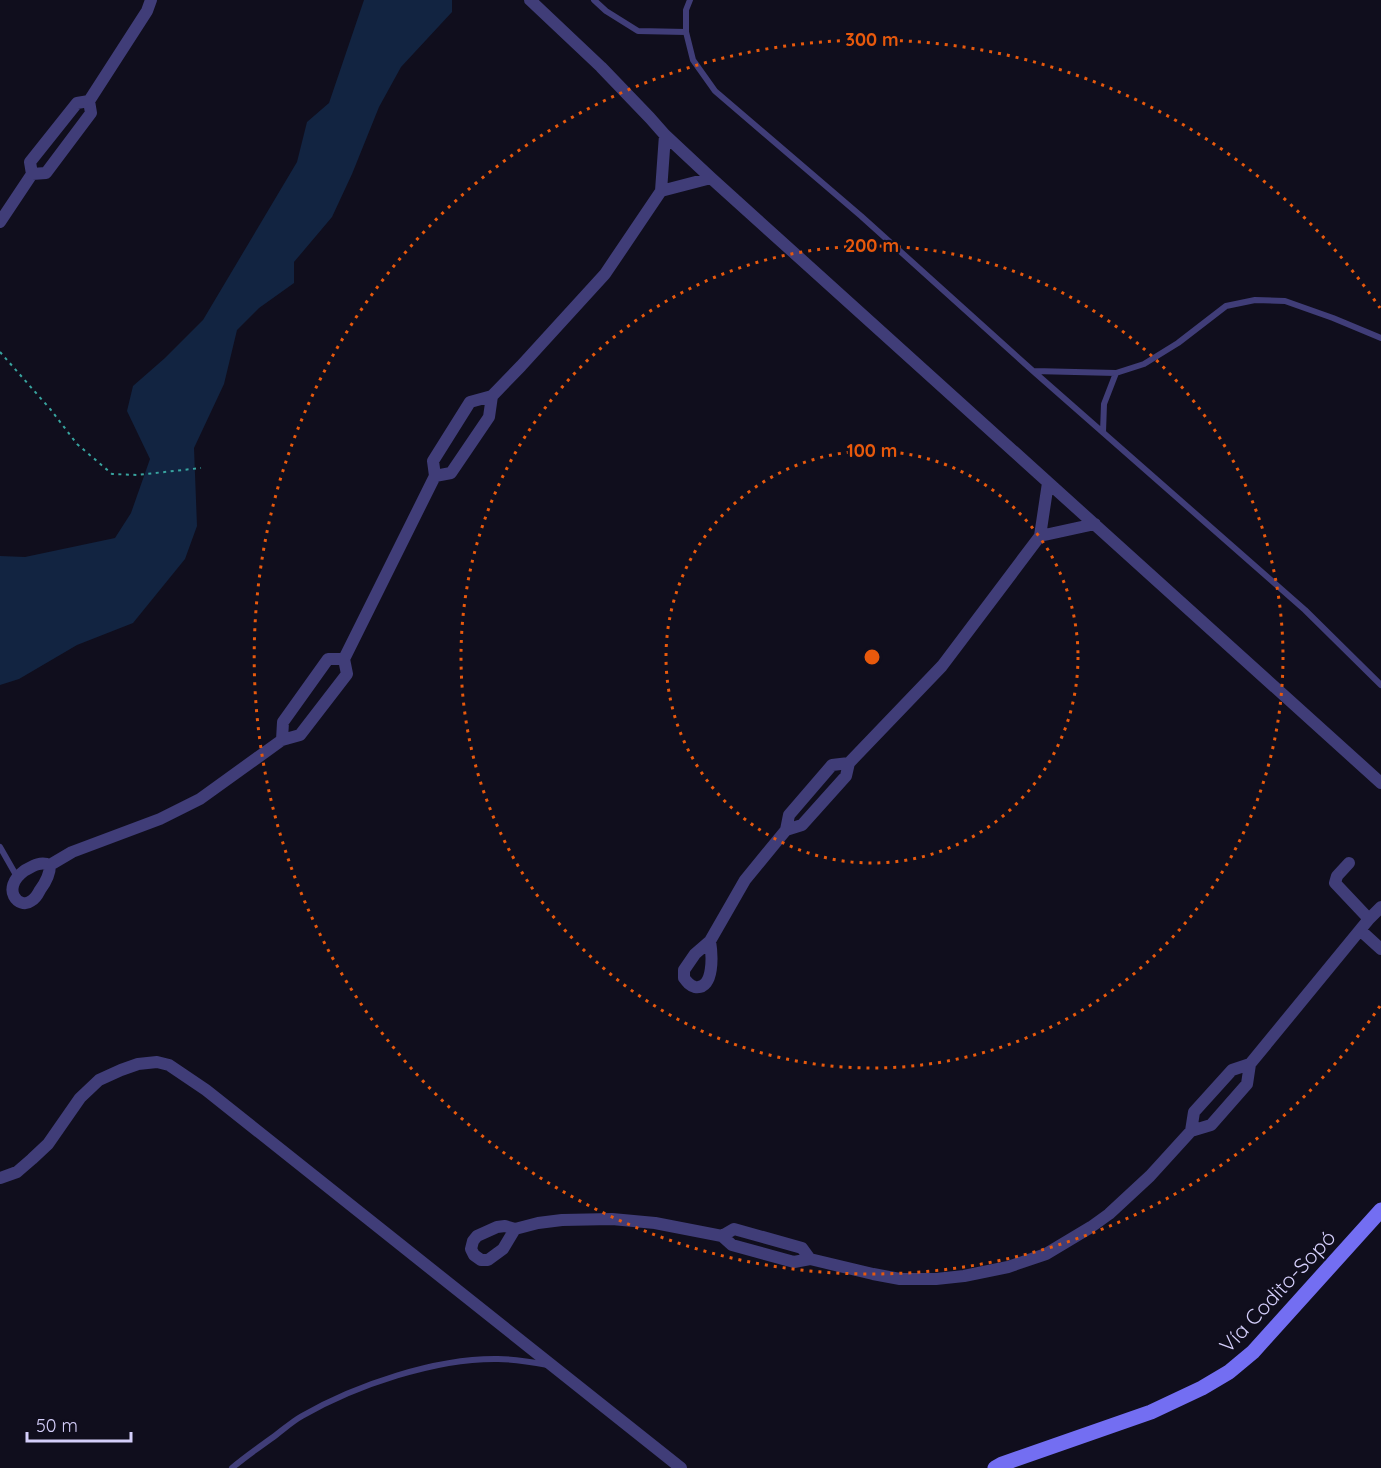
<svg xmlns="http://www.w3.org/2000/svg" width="1381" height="1468" viewBox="0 0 1381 1468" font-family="Quicksand,sans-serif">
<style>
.water{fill:#122441}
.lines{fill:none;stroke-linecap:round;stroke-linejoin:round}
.path{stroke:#38a49f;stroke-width:2;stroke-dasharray:3 4.5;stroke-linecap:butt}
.lane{stroke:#403d78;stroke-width:6}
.street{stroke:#403d78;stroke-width:12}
.secondary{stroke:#736ef2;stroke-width:15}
.ring{fill:none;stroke:#e8590c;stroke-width:3;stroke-dasharray:3 6}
.labels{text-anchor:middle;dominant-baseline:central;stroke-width:4.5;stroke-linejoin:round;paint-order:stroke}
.street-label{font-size:21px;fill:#d4cefa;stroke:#100e1d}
.centre{fill:#e8590c;stroke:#100e1d;stroke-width:3}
.ring-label{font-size:18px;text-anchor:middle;font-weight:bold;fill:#e8590c;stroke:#100e1d;stroke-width:4.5;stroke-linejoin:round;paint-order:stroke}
</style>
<rect width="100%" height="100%" fill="#100e1d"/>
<!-- water -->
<path class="water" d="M364,0H452V12L401,67L379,107L352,174L332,217L294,262V283L259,308L237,330L224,384L194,448L197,526L185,559L133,623L77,645L19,679L0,685V556L25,557L115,538L131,513L150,459L127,411L133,386L165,358L203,320L297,162L307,122L329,103Z"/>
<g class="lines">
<!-- path -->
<path class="path" d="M0,352L51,410L77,444L112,474L137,475L201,468"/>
<!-- lane -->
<path class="lane" d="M594,0L606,11L638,31L686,32
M690,0L686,10V32L693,60L715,91L861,216L1033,371L1305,610L1381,685
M1034,371L1116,373
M1103,432L1104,404L1116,373L1144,364L1178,343L1226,306L1255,300L1285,301L1333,318L1381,338
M0,847L16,875
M232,1468C246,1456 261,1446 276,1435C284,1429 293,1421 302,1416C356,1385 436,1358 498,1359C514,1359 532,1362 548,1365"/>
<!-- street -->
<path class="street" d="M530,0L601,67L650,118L665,135L711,178L1381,783
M32,174L46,173L91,113L89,101L147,11L151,0
M661,191L711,178
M0,222L32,174L30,162L77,103L89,101
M435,476L451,473L489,417L492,396
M1040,536L1095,524
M282,740L283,722L328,659H344
M786,830L802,825L846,776L849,763L942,666L1040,536L1048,483
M1349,863L1337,876L1335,883L1369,919
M50,865C50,875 46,882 40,890C38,894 35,899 31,901C19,910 0,889 24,871C33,866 40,861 50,865L72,852L160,819L200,799L282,740L300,735L347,674L344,659L435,476L433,461L470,402L492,396L521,366L605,274L661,191L665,135
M1360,930L1381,949
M710,941C712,953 715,990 695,987C690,986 687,982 684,978V970L695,954L710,941L745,880L786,830L789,815L832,765L849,763
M1191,1131L1194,1112L1232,1070L1250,1064
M0,1178L17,1172L32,1159L48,1144L80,1098L99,1080L121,1070L138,1064L157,1062L169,1065L206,1090L681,1468
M515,1229L503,1249L488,1260H481L474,1255L471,1249L473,1241L477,1236L497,1227L505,1226L515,1229L538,1223L562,1220L612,1219L655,1223L722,1236L732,1245L794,1262L810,1259L873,1274L900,1279H936L964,1276L1008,1267L1046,1254L1091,1227L1109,1214L1150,1176L1191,1131L1211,1125L1247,1084L1250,1064L1369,919L1381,907
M722,1236L734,1229L802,1248L810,1259"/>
<!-- secondary -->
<path class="secondary" d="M995,1468L1002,1464L1151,1412L1202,1388L1229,1372L1253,1352L1381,1210"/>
</g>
<!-- distance rings -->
<g class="ring">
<circle cx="872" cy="657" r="206"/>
<circle cx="872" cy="657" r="411"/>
<path d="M1380 1006A617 617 0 1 1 1380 308"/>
</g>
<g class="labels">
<!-- street labels -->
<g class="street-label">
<text transform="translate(1277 1291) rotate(-47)">Vía Codito-Sopó</text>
</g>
</g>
<circle cx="872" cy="657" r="9" class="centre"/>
<g class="ring-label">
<text x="872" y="46">300 m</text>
<text x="872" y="252">200 m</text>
<text x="872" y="457">100 m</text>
</g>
<!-- scale -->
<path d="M27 1432v9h104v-9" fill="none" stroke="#d4cefa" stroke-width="3"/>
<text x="36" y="1432" font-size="18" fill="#d4cefa" stroke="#100e1d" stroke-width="4.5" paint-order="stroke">50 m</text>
</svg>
